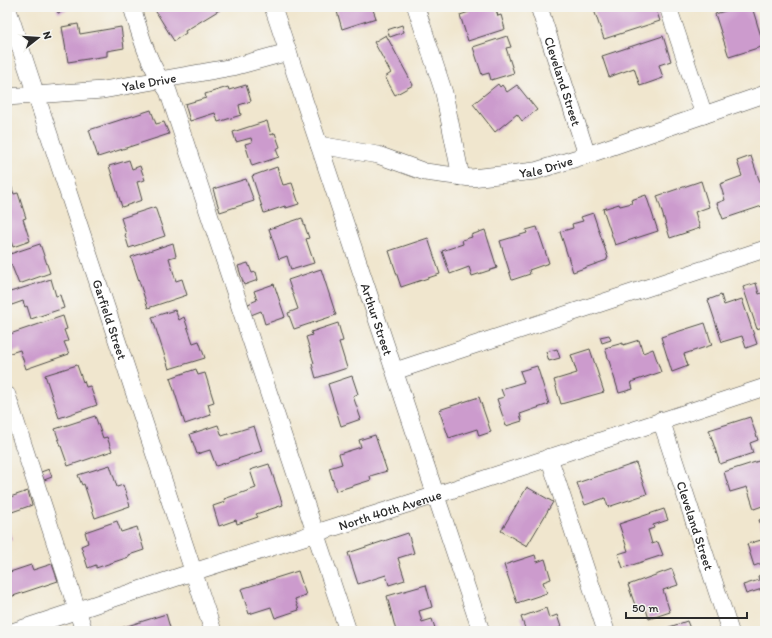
<svg xmlns="http://www.w3.org/2000/svg" width="772" height="638" viewBox="0 0 772 638" font-family="Itim,sans-serif">
<style>
.building{fill:#cc9bcd}
.lines{fill:none;stroke-linecap:round;stroke-linejoin:round}
.minor-casing{stroke:#494743;stroke-width:18}
.minor{stroke:#fff;stroke-width:17}
.labels{text-anchor:middle;dominant-baseline:central;stroke-width:3;stroke-linejoin:round;paint-order:stroke}
.street-label{font-size:13px;fill:#2b2b2b;stroke:#f6f6f2}
</style>
<rect width="100%" height="100%" fill="#f6f6f2"/>
<filter id="ink" filterUnits="userSpaceOnUse"><feTurbulence type="fractalNoise" baseFrequency=".025" numOctaves="2"/><feDisplacementMap in="SourceGraphic" scale="8" xChannelSelector="R" yChannelSelector="G"/><feConvolveMatrix kernelMatrix="1 2 1 2 8 2 1 2 1" color-interpolation-filters="sRGB"/></filter>
<filter id="wash" filterUnits="userSpaceOnUse"><feTurbulence type="fractalNoise" baseFrequency=".012" numOctaves="4" result="noise"/><feDisplacementMap in="SourceGraphic" scale="16" xChannelSelector="R" yChannelSelector="G"/><feGaussianBlur stdDeviation="0.9" result="paint"/><feColorMatrix in="noise" values="0 0 0 0 0 0 0 0 0 0 0 0 0 0 0 0 0 1.4 0 .05"/><feComposite in="paint" operator="in"/></filter>
<g filter="url(#wash)">
<rect width="100%" height="100%" fill="#f0e6ce"/>
<g id="blocks">
<!-- building -->
<path class="building" d="M56,7H75L58,13Z
M153,7H170L171,8L173,7H219L221,9L185,31L186,33L174,41Z
M339,7H372L376,18L342,29L336,8Z
M468,7H495L498,16L501,15L505,29L468,41L460,15L469,12Z
M593,7H631V9L638,7H655L660,21L604,39Z
M738,7H752L764,46L729,57L715,14Z
M78,24L80,34L121,27L124,48L107,51V56L68,62L62,27Z
M402,25L404,32L390,37L387,30Z
M386,35L413,85L395,95L385,77L391,73L374,42Z
M507,36L511,47L506,48L514,73L491,80L489,73L482,75L473,47Z
M663,36L671,61L659,65L663,78L640,86L634,68L609,77L602,56Z
M498,84L500,87L502,85L507,92L517,85L537,110L522,121L517,114L495,132L473,104Z
M246,85L251,101L239,105L241,115L218,122L215,113L190,121L185,104L206,98L205,94L228,87L229,90Z
M151,110L156,124L164,122L169,134L98,157L89,130Z
M267,121L271,135L275,133L280,147L276,149L279,157L252,166L245,144L252,142L251,138L236,142L233,132Z
M751,156L765,197V205L723,219L717,203L725,200L720,184L742,176L737,161Z
M129,160L132,169L140,166L145,180L137,182L142,200L122,207L109,166Z
M277,167L283,185L292,183L299,204L286,208L285,206L264,213L252,176Z
M9,179L14,194L18,193L26,218L23,219L30,241L13,247L7,230V180Z
M246,179L254,201L220,212L213,189Z
M701,181L709,207L695,212L700,228L670,238L657,196Z
M646,195L658,231L615,245L603,209L619,204L620,206L632,203L631,200Z
M155,207L165,236L129,248L125,235L126,234L121,218Z
M593,213L608,258H607V260L573,272L560,232L573,228L572,224L583,221L581,217Z
M302,218L309,238L306,239L314,263L291,270L287,256L279,259L269,229Z
M537,227L549,263L529,270L530,274L512,280L500,241L527,233L526,230Z
M485,230L497,268L472,276L469,267L450,274L442,251L463,244L462,240L472,237L471,235Z
M428,238L440,274L401,287L389,251Z
M173,243L176,256L169,258L176,281L182,279L187,295L148,308L131,257Z
M40,244L50,273L19,284L11,264L7,266V255Z
M248,263L252,273L256,272L258,280L244,285L238,266Z
M321,269L336,315L294,329L288,313L298,309L288,280Z
M51,279L56,296L60,295L64,308L31,319L27,306L25,307L23,301L9,306L7,293Z
M756,283L759,294L765,292V326L757,329L743,287Z
M274,284L285,317L265,324L261,311L251,315L248,304L257,300L254,291Z
M721,295L724,305L742,299L757,344L746,348L742,336L722,342L708,300Z
M175,310L179,320L184,317L193,343L199,341L205,358L169,369L152,317Z
M63,316L67,329L64,330L68,341L64,342L69,354L26,369L20,350L7,354V335Z
M338,323L343,341L339,342L347,368L316,378L312,364L314,363L306,337L312,335L311,332Z
M705,323L712,345L684,354L688,366L672,372L661,337Z
M609,335L611,340L602,343L600,337Z
M639,340L643,353L653,349L661,372L631,382L633,389L619,393L605,348L623,343V345Z
M557,349L560,358L549,361L546,352Z
M590,349L604,392L561,404L554,380L577,373L571,355Z
M77,365L83,382L84,381L86,387L90,386L97,405L59,418L45,375Z
M537,366L549,404L520,414L522,421L506,426L497,399L504,397L501,389L524,382L520,371Z
M196,369L198,375L205,373L214,402L208,404L211,415L185,424L170,378Z
M352,376L358,394L353,396L361,419L341,426L328,384Z
M479,397L491,432L479,436L477,429L449,438L439,410Z
M95,416L103,438L107,437L112,451L68,466L55,429Z
M750,417L758,440L750,443L753,453L720,464L709,430Z
M218,425L222,436L254,426L262,451L216,466L210,450L197,454L190,434Z
M375,435L387,471L370,476L371,480L336,491L329,468L342,464L339,454L361,447L359,440Z
M765,459V505L754,509L747,487L730,492L724,472Z
M636,463L647,494L608,507L605,498L585,505L577,483Z
M269,464L283,505L256,514L258,517L237,524L236,520L219,526L213,506L225,502L224,499L256,488L250,470Z
M110,465L117,487L123,485L130,506L95,518L84,484L82,485L78,475Z
M49,469L52,477L44,480L41,472Z
M527,487L553,502L527,546L501,531Z
M28,491L32,505L12,512L7,498Z
M664,509L668,520L653,525L654,528L648,530L652,544L658,542L663,555L623,568L618,554L628,551L619,524Z
M765,518V537L759,520Z
M117,521L121,532L137,527L144,550L129,555V557L96,568V565L88,568L81,546L88,543L85,532Z
M7,524L12,540L7,541Z
M408,533L414,553L398,558L405,580L389,585L386,575L358,584L348,553Z
M765,539V562L754,566L747,544Z
M535,555L537,562L545,559L551,579L543,582L547,593L517,603L504,565Z
M52,564L58,581L7,598V573L31,565L33,570Z
M672,569L678,585L663,590L670,612L649,619L646,609L637,611L628,585Z
M298,571L306,595L295,599L299,610L275,618L271,607L249,614L241,589Z
M765,574V598L762,589L746,594L743,585L759,580L758,576Z
M426,585L432,607L419,611L422,622L432,619L436,631H396L387,596Z
M546,608L549,618L557,615L561,627L553,631H526L521,617Z
M166,614L171,631H111Z
M687,621L691,631H658Z"/>
</g>
</g>
<g filter="url(#ink)">
<use href="#blocks" fill-opacity="0" stroke="#494743" stroke-width="1"/>
<g class="lines">
<!-- minor casing -->
<g class="minor-casing">
<g id="minor">
<path id="s1" d="M7,7L213,631"/>
<path d="M132,7C141,37 149,66 168,91L348,631"/>
<path id="s2" d="M273,7L481,631"/>
<path d="M416,7L444,93L461,177"/>
<path id="s3" d="M539,7L587,155"/>
<path d="M668,7L704,115"/>
<path id="s4" d="M7,97L103,90L233,67L288,52"/>
<path id="s5" d="M319,145L378,155L425,172L471,178L535,171L587,155L765,94"/>
<path d="M395,371L765,249"/>
<path d="M7,395L84,631"/>
<path id="s6" d="M661,420L730,631"/>
<path d="M549,457L606,631"/>
<path id="s7" d="M15,631L193,572L436,495L765,387"/>
</g>
</g>
<!-- minor -->
<use href="#minor" class="minor"/>
</g>
</g>
<g class="labels">
<!-- street labels -->
<g class="street-label">
<text stroke="none"><textPath href="#s3" startOffset="78">Cleveland Street</textPath></text>
<text stroke="none"><textPath href="#s4" startOffset="143">Yale Drive</textPath></text>
<text stroke="none"><textPath href="#s5" startOffset="232">Yale Drive</textPath></text>
<text stroke="none"><textPath href="#s1" startOffset="329">Garfield Street</textPath></text>
<text stroke="none"><textPath href="#s2" startOffset="329">Arthur Street</textPath></text>
<text stroke="none"><textPath href="#s7" startOffset="394">North 40th Avenue</textPath></text>
<text stroke="none"><textPath href="#s6" startOffset="111">Cleveland Street</textPath></text>
</g>
</g>
<!-- margin -->
<rect width="772" height="638" fill="none" stroke="#f6f6f2" stroke-width="24"/>
<!-- north arrow -->
<g transform="translate(38 38) rotate(73)" stroke="#f6f6f2" stroke-width="3" paint-order="stroke">
<path d="M0-3L7 15L0 10L-7 15Z" fill="#2b2b2b"/>
<text y="-6" font-size="11" font-weight="bold" text-anchor="middle" fill="#2b2b2b">N</text>
</g>
<!-- scale -->
<path d="M626 612v6h121v-6" fill="none" stroke="#2b2b2b" stroke-width="2"/>
<text x="632" y="612" font-size="12" fill="#2b2b2b" stroke="#f6f6f2" stroke-width="3" paint-order="stroke">50 m</text>
</svg>
